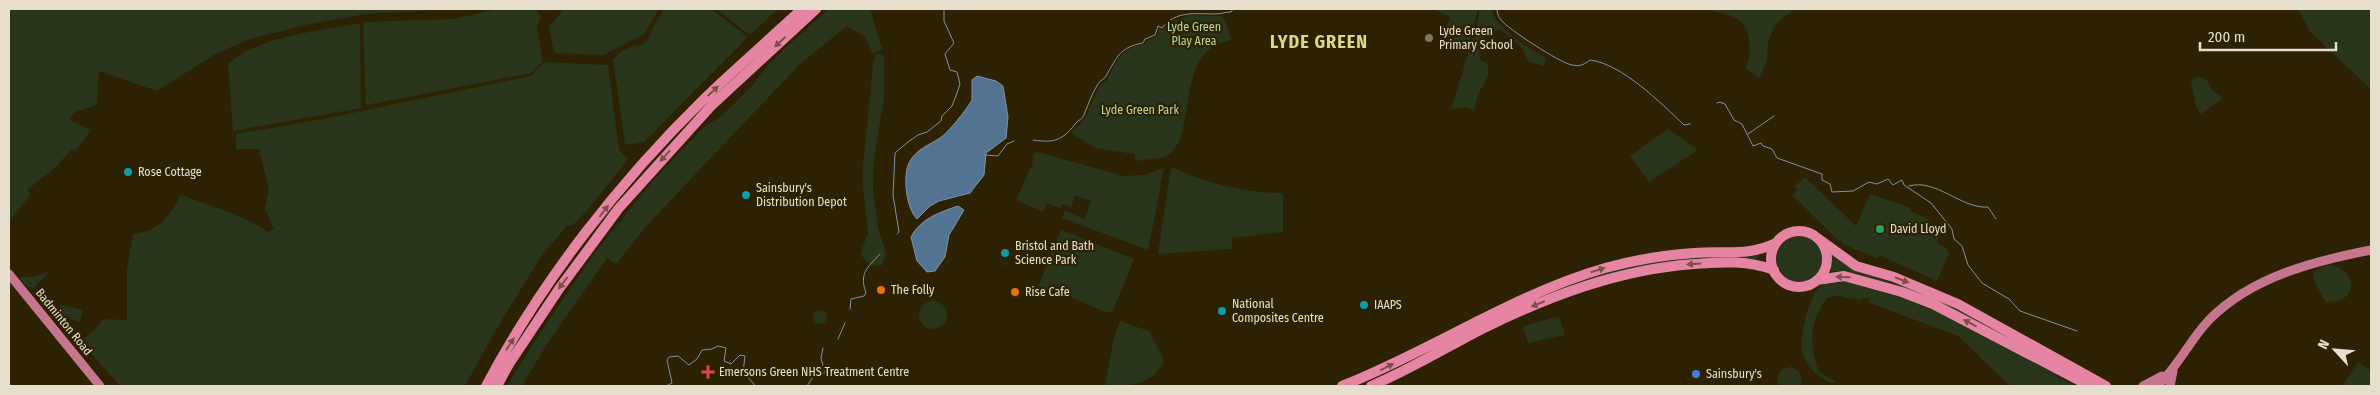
<svg xmlns="http://www.w3.org/2000/svg" width="2380" height="395" viewBox="0 0 2380 395" font-family="'Fira Sans Condensed',sans-serif">
<style>
.green{fill:#28351b}
.water{fill:#527392;stroke:#7e93a4}
.lines{fill:none;stroke-linecap:round;stroke-linejoin:round}
.stream{stroke:#7e93a4;stroke-width:1}
.major{stroke:#c5768e;stroke-width:9}
.highway{stroke:#e585a3;stroke-width:10}
.oneway{fill:#7f4e4a}
.education-dot{fill:#8d6e63;stroke:#2c2102;stroke-width:2}
.culture-dot{fill:#0f9aa8;stroke:#2c2102;stroke-width:2}
.leisure-dot{fill:#2e9e5b;stroke:#2c2102;stroke-width:2}
.food-dot{fill:#e8710a;stroke:#2c2102;stroke-width:2}
.health-dot{fill:#e0444e;stroke:#2c2102;stroke-width:2}
.shop-dot{fill:#3f7fe0;stroke:#2c2102;stroke-width:2}
.labels{text-anchor:middle;dominant-baseline:central;stroke-width:4.5;stroke-linejoin:round;paint-order:stroke}
.park-label{font-size:12px;fill:#b8da9a;stroke:#2c2102}
.poi-label{font-size:12px;fill:#e6dfce;stroke:#2c2102;text-anchor:start}
.street-label{font-size:12px;fill:#e6dfce;stroke:#2c2102}
.district-label{font-size:18px;font-weight:bold;letter-spacing:1px;fill:#ded688;stroke:#2c2102}
</style>
<rect width="100%" height="100%" fill="#2c2102"/>
<!-- green -->
<path class="green" d="M9,9H461L365,14L310,24L250,39L217,53L157,91L99,71L97,105L75,112L70,117L71,121L91,130L75,151L71,150L54,169L27,190L31,194L9,222Z
M498,9H535L541,16L537,28L543,61L531,73L366,105L363,22L454,19Z
M564,9H659L644,34L603,55L554,53L549,27Z
M664,9H711L748,37L644,142L625,145L613,59C620,52 631,44 641,45L648,40L654,25Z
M716,9H778L750,35Z
M829,9H870L882,49L873,54L865,37L847,26L801,63L647,225L616,264L607,258L547,344L522,386H507L540,333L593,255L651,183L696,135L707,125L720,117L753,85L762,72L784,49Z
M1433,9H1478L1468,47L1443,35L1451,17Z
M1480,9H1491C1498,31 1527,47 1546,58L1544,66L1528,61L1523,49L1500,29L1487,32L1479,53L1481,61L1486,62C1493,75 1485,80 1480,91C1477,96 1476,104 1474,110L1467,107L1451,109L1477,25Z
M1700,9H1796L1781,19L1774,27L1768,43L1767,61L1759,78L1746,68C1750,59 1750,50 1749,40C1747,14 1721,13 1700,9Z
M2298,9H2371V89L2311,33Z
M1190,15L1221,16L1225,21L1231,40C1171,50 1200,140 1166,156C1158,160 1145,159 1136,161L1134,154L1096,148L1071,133L1085,119L1100,85L1107,80L1115,63L1125,51L1135,46L1144,45L1147,41L1156,37L1159,29L1162,30L1169,23Z
M360,23L361,108L233,131L228,64C258,36 320,31 360,23Z
M880,54L884,56V98L874,157L873,189L878,228L886,253L882,265C873,269 866,261 860,254L868,233L862,177L873,65L876,55Z
M545,62L608,65L619,150L628,159L591,206L574,224L566,227L542,255L494,333L465,386H120L80,341L94,331L103,319L127,320V270L133,234C157,232 170,217 180,196L183,195C211,207 242,214 268,232L274,230L265,208L269,189L259,149H236V134L323,119L531,76Z
M2201,77L2207,80L2212,90L2223,98L2201,114L2196,107L2191,82L2194,78Z
M1668,129L1698,150L1649,182L1630,156Z
M1037,152L1124,176L1144,175L1164,168L1148,250L1062,218L1065,211L1085,219L1091,201L1075,195L1071,207L1063,204L1060,208L1047,203L1043,212L1018,201L1017,198L1032,165L1034,154Z
M1171,167C1207,183 1243,193 1283,193V232L1232,238V249L1158,254Z
M1805,177L1856,226L1870,194L1911,208L1910,211L1928,219L1935,231L1939,233L1937,243L1945,247L1949,253L1937,281L1879,255L1878,259L1841,243L1842,239L1839,241L1792,195L1798,190L1794,187Z
M1061,230L1134,259L1112,313L1100,310L1064,294L1038,287Z
M1776 259a23 23 0 1 1 46 0a23 23 0 1 1-46 0Z
M1760,253L1756,261L1668,264L1490,318C1538,297 1583,277 1634,265C1674,255 1718,255 1760,253Z
M1831,253L1868,272L1935,297L2101,386H2094L1898,287L1852,273L1831,271Z
M2328,265C2358,268 2361,303 2326,302C2322,297 2321,293 2318,288C2310,273 2312,270 2328,265Z
M50,271L34,288H29L20,279L21,277H35Z
M1845,280L1918,301L2005,346L2075,386H2010L1958,336L1870,303L1868,298H1862L1861,300L1842,297V295L1827,298C1809,323 1809,344 1819,372L1835,381L1833,383C1819,379 1806,367 1802,351C1799,339 1809,297 1819,288C1826,282 1835,281 1845,280Z
M919 315a14 14 0 1 1 28 0a14 14 0 1 1-28 0Z
M60,305L83,310L80,322L57,316Z
M813 317a7 7 0 1 1 14 0a7 7 0 1 1-14 0Z
M1559,316L1565,335L1528,343L1523,326Z
M1120,321L1149,331L1162,355L1164,363C1149,386 1129,386 1105,386L1113,341Z
M2358,362L2371,371V386H2342Z
M1791,367C1800,370 1804,377 1800,386H1779C1775,376 1780,368 1791,367Z"/>
<!-- water -->
<path class="water" d="M977,76L996,81L1003,86L1008,117L1006,138L986,153L984,175L970,193L939,201L930,206L917,219C906,208 902,174 910,161C917,149 929,145 940,138C948,133 967,109 972,100V80Z
M958,206L964,210L949,235L945,257L935,271L927,272L917,261L911,237C920,219 940,212 958,206Z"/>
<g class="lines">
<!-- stream -->
<path class="stream" d="M1497,9C1497,12 1498,17 1501,20C1508,29 1560,63 1572,65C1580,67 1585,64 1590,60C1622,64 1661,103 1684,125L1690,124
M1717,103L1720,102L1725,104L1734,120L1742,124L1753,146L1761,143L1763,146L1772,149L1777,158L1822,174V180L1830,184L1832,192L1853,191L1869,182L1877,184L1888,179L1893,185L1902,180L1904,185L1931,203L1952,229L1954,239L1962,246L1968,265L1982,283L2009,299L2020,311L2077,331
M1748,134L1774,116
M1033,140C1054,143 1062,141 1076,123C1078,120 1083,119 1084,115C1088,105 1092,93 1098,84C1100,80 1104,80 1106,76C1117,57 1120,47 1143,43L1145,39L1155,35L1158,26L1162,28C1176,10 1196,14 1215,14C1221,14 1225,12 1231,12L1233,9
M985,155L998,156L1007,144L1014,141
M1909,186C1936,178 1961,209 1988,207L1996,219
M897,234L899,232L893,195L895,153L908,142L918,135L927,132L941,121L942,116L952,106L957,93L960,84L957,72L950,70L945,54L954,43L944,21V9
M850,309L851,299L864,296L866,293C859,273 867,268 880,254
M838,339L845,323
M666,386L672,383L667,360L669,357L678,356L689,365L697,359L702,350L712,349L718,346L726,348L724,361L731,364L740,355L745,356L743,372L754,384V386
M742,386H743
M807,386L815,374L825,373L821,358L823,348"/>
<!-- major -->
<path class="major" d="M9,274L100,386
M2143,386L2162,376
M2157,386C2178,367 2189,341 2209,320C2251,277 2314,261 2371,250
M2170,386L2173,371"/>
<!-- highway -->
<path class="highway" d="M1771 259a28 28 0 1 1 56 0a28 28 0 1 1-56 0Z
M1816,237L1856,266L1894,277L1958,304L2106,386
M1817,280L1844,276L1902,292L1933,304L2090,386
M486,386C542,281 619,182 705,98C736,68 770,39 802,9
M497,386L509,364L559,289L619,208L712,105L816,9
M1342,386C1431,351 1512,295 1605,268C1634,260 1664,255 1694,253C1725,250 1747,257 1776,243
M1371,386C1409,370 1445,348 1482,329C1549,296 1620,269 1695,264C1723,262 1747,260 1774,270"/>
</g>
<!-- one-way arrows -->
<defs><path id="oneway-solid" d="M-6-.8H1V-3.2L6.5 0L1 3.2V.8H-6Z" transform="scale(1.25)"/></defs>
<g class="oneway">
<use href="#oneway-solid" transform="translate(780 42) rotate(137)"/>
<use href="#oneway-solid" transform="translate(713 91) rotate(-43)"/>
<use href="#oneway-solid" transform="translate(665 156) rotate(132)"/>
<use href="#oneway-solid" transform="translate(604 211) rotate(-53)"/>
<use href="#oneway-solid" transform="translate(1694 264) rotate(176)"/>
<use href="#oneway-solid" transform="translate(1598 270) rotate(-17)"/>
<use href="#oneway-solid" transform="translate(1843 277) rotate(-179)"/>
<use href="#oneway-solid" transform="translate(1902 280) rotate(21)"/>
<use href="#oneway-solid" transform="translate(563 283) rotate(127)"/>
<use href="#oneway-solid" transform="translate(1538 304) rotate(158)"/>
<use href="#oneway-solid" transform="translate(1970 323) rotate(-152)"/>
<use href="#oneway-solid" transform="translate(510 344) rotate(-57)"/>
<use href="#oneway-solid" transform="translate(1387 367) rotate(-27)"/>
</g>
<!-- markers -->
<circle class="education-dot" cx="1429" cy="38" r="5"/>
<g class="culture-dot">
<circle cx="128" cy="172" r="5"/>
<circle cx="746" cy="195" r="5"/>
<circle cx="1005" cy="253" r="5"/>
<circle cx="1364" cy="305" r="5"/>
<circle cx="1222" cy="311" r="5"/>
</g>
<circle class="leisure-dot" cx="1880" cy="229" r="5"/>
<g class="food-dot">
<circle cx="881" cy="290" r="5"/>
<circle cx="1015" cy="292" r="5"/>
</g>
<path class="health-dot" d="M705.5 364.5h5v5h5v5h-5v5h-5v-5h-5v-5h5z"/>
<circle class="shop-dot" cx="1696" cy="374" r="5"/>
<g class="labels">
<!-- park labels -->
<g class="park-label">
<text x="1194" y="27">Lyde Green<tspan x="1194" dy="14">Play Area</tspan></text>
<text x="1140" y="110">Lyde Green Park</text>
</g>
<!-- poi labels -->
<g class="poi-label">
<text x="1439" y="31">Lyde Green<tspan x="1439" dy="14">Primary School</tspan></text>
<text x="138" y="172">Rose Cottage</text>
<text x="756" y="188">Sainsbury's<tspan x="756" dy="14">Distribution Depot</tspan></text>
<text x="1890" y="229">David Lloyd</text>
<text x="1015" y="246">Bristol and Bath<tspan x="1015" dy="14">Science Park</tspan></text>
<text x="891" y="290">The Folly</text>
<text x="1025" y="292">Rise Cafe</text>
<text x="1232" y="304">National<tspan x="1232" dy="14">Composites Centre</tspan></text>
<text x="1374" y="305">IAAPS</text>
<text x="719" y="372">Emersons Green NHS Treatment Centre</text>
<text x="1706" y="374">Sainsbury's</text>
</g>
<!-- street labels -->
<g class="street-label">
<text transform="translate(64 322) rotate(51)">Badminton Road</text>
</g>
<!-- district labels -->
<g class="district-label">
<text x="1319" y="42">LYDE GREEN</text>
</g>
</g>
<!-- border -->
<rect width="2380" height="395" fill="none" stroke="#e6dfce" stroke-width="20"/>
<!-- north arrow -->
<g transform="translate(2335 350) rotate(296)" stroke="#2c2102" stroke-width="4" paint-order="stroke">
<path d="M0-4L9 19L0 12L-9 19Z" fill="#e6dfce"/>
<text y="-8" font-size="14" font-weight="bold" text-anchor="middle" fill="#e6dfce">N</text>
</g>
<!-- scale -->
<path d="M2200 42v8h136v-8" fill="none" stroke="#e6dfce" stroke-width="2.5"/>
<text x="2208" y="42" font-size="15" fill="#e6dfce" stroke="#2c2102" stroke-width="4" paint-order="stroke">200 m</text>
</svg>
